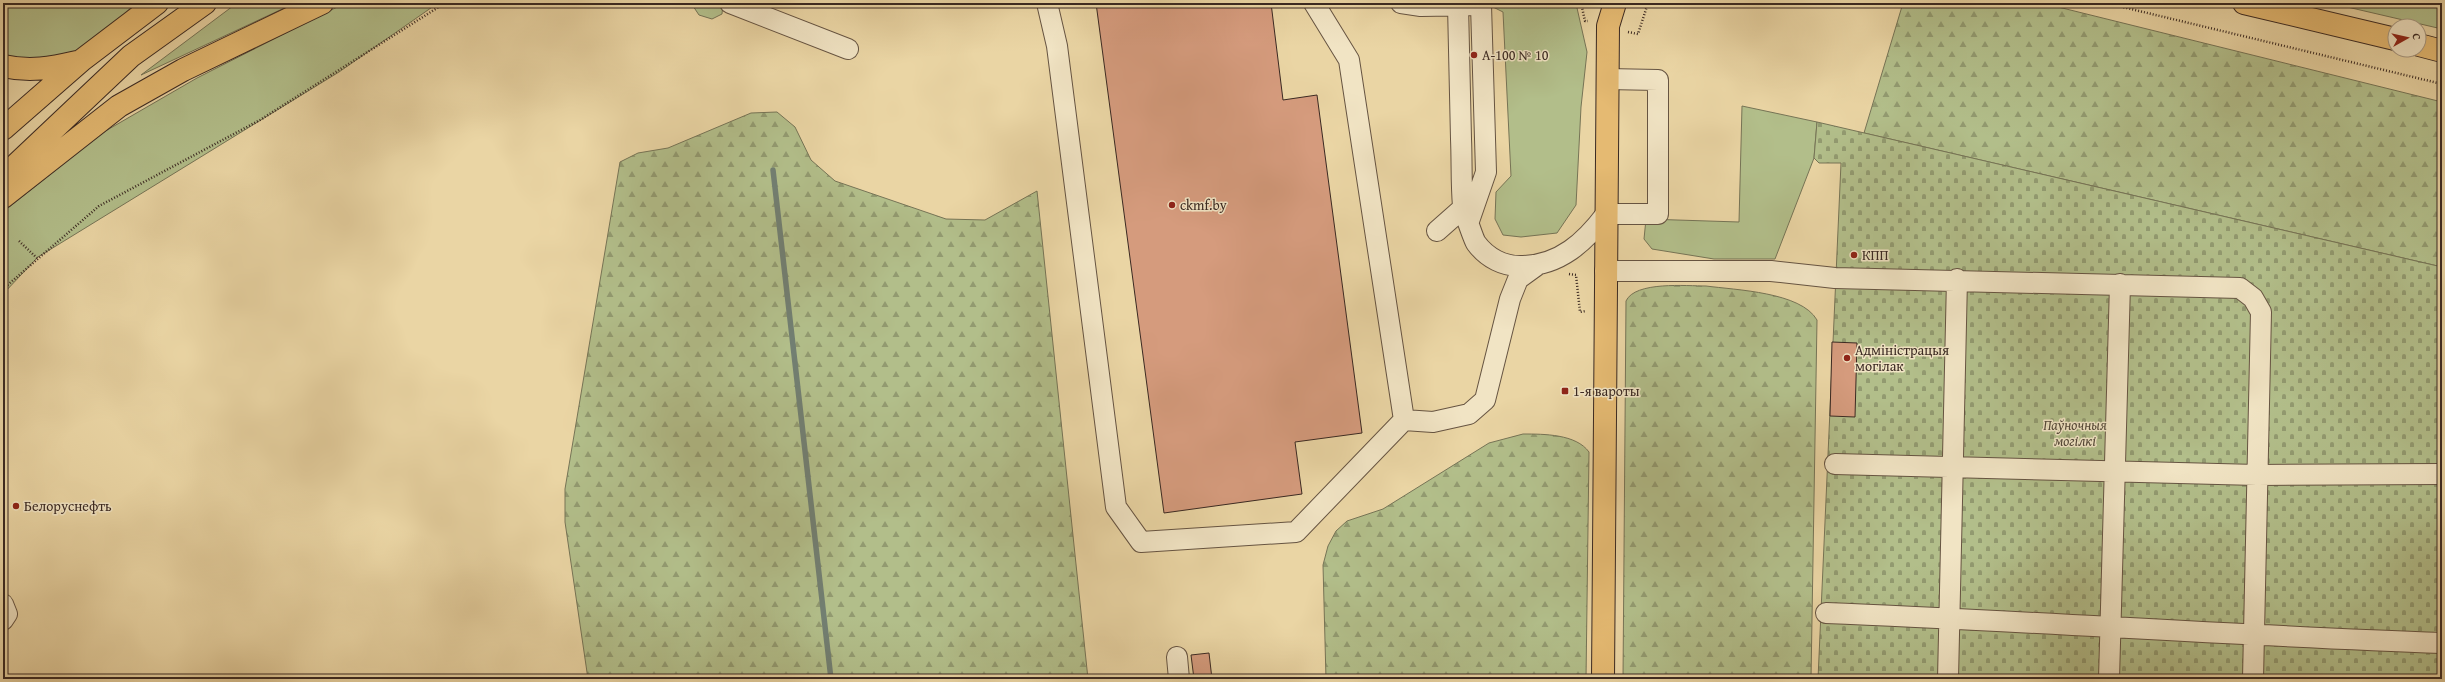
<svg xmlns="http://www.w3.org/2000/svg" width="2445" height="682" viewBox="0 0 2445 682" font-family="'Gentium Book Plus',serif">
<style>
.grass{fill:#b2be8a;stroke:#767456}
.forest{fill:url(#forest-firs);stroke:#767456}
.cemetery{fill:url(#cemetery-stones);stroke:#767456}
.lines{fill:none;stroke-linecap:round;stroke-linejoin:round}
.stream{stroke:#727f72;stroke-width:5.5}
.building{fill:#d59b7d;stroke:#3a2922}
.minor-casing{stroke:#665442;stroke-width:22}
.major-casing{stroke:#3a2922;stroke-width:24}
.highway-casing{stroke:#3a2922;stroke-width:24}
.path{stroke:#3a2922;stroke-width:2.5;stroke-dasharray:1 2;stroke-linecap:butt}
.minor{stroke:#f1e4c4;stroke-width:20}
.major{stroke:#e5ba72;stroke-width:22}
.highway{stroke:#e5ba72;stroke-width:22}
.poi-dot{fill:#8f2418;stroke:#f1e4c4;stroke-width:1.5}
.labels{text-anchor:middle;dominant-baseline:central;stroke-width:3;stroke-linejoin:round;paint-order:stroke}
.poi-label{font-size:14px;fill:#3a2922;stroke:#f1e4c4;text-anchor:start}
.park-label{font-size:14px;font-style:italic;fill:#524737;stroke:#f1e4c4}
</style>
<defs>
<pattern id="forest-firs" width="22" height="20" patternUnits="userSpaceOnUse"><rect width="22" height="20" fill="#b2be8a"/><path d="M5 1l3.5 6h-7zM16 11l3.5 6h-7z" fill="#929a70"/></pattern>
<pattern id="cemetery-stones" width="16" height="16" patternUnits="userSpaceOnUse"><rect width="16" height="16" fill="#b2be8a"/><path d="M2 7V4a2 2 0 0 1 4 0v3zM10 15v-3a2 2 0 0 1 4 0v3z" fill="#929a70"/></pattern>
</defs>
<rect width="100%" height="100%" fill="#ead5a4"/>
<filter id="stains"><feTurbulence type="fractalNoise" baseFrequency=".005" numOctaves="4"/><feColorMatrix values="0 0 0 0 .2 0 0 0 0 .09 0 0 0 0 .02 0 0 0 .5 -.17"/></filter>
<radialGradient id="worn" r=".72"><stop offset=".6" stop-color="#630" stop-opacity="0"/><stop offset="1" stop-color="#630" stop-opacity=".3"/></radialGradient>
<!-- grass -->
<path class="grass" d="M3,3H135L82,60L3,66Z
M237,3H295L141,75Z
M345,3H438L339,72L38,257L3,294V212L102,133L197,78Z
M691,3H723L722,14L712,19L699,15Z
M1489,3H1575L1577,8L1587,52L1581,107L1576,205L1557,233L1521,237L1503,235L1495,219L1496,192L1511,176L1503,12L1489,5Z
M2330,3H2422L2442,8V29Z
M1742,106L1817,122L1814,158L1775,259H1714L1652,249L1644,239L1646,219L1739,222Z"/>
<!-- forest -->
<path class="forest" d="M1903,3H2042L2442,102V267L1864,133Z
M777,112L795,127L811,160L835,181L946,219L985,220L1037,191L1088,679H588L565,522V489L620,162L638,153L668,148L751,113Z
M1706,286C1736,290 1801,292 1817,320L1811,679H1623L1626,301C1635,281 1687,286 1706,286Z
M1523,434C1544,434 1576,434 1589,452L1586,679H1326L1323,565L1328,546L1336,531L1347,521L1383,509L1489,443Z"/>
<!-- cemetery -->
<path class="cemetery" d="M1817,122L2442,267V679H1818L1841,163H1819L1814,158Z"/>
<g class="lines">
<!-- stream -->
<path class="stream" d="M773,170L831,679"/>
</g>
<!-- building -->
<path class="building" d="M1096,3H1271L1283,100L1317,95L1362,433L1295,442L1302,494L1164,513Z
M1832,342L1857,343L1855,417L1830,416Z
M1209,653L1212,679H1194L1191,655Z"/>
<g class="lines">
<!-- minor casing -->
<g class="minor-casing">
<path id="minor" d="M730,3L848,49
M1047,3L1057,46L1116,507L1141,542L1296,532L1404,420L1433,422L1469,414L1485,400L1510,299L1518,279L1536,266
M1314,3L1349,60L1404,420
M1401,3L1421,6L1481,5L1486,172L1469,221
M1458,5C1459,50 1460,94 1461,139C1462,161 1461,184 1463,206C1463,209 1474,240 1476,243C1487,258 1504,267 1523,266C1560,265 1585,242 1606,214H1658V80L1607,79
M1437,231L1463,208
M1605,271H1771L1835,278L2240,288L2253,298L2261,312L2253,679
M1835,464L2257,475L2442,474
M3,604L7,614L3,620
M1826,613C2032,621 2237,636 2442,643
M1177,657L1179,679
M1948,679L1957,279
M2109,679L2120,284"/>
</g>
<!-- major casing -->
<g class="major-casing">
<path id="major" d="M2244,3L2395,39
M2419,45L2442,51
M1603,679L1608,26L1615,3"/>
</g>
<!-- highway casing -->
<g class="highway-casing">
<path id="highway" d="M3,66C30,72 51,68 77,62
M3,129L82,60L157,3
M3,177L131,56L205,3
M3,197L119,106L183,70L322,3"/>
</g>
<!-- path -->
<path class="path" d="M1581,3L1585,21H1588
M2106,3L2442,84
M1628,32L1638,34L1648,3
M19,241L37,258
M1569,274L1576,275L1580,312L1586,311
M3,289L99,206L260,120L445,3"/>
<!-- minor -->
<use href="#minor" class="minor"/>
<!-- major -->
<use href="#major" class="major"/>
<!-- highway -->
<use href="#highway" class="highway"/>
</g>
<!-- markers -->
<g class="poi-dot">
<circle cx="1474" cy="55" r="4"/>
<circle cx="1172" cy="205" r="4"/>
<circle cx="1854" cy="255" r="4"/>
<circle cx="1847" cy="358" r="4"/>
<rect x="1561" y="387" width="8" height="8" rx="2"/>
<circle cx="16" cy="506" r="4"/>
</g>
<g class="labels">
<!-- poi labels -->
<g class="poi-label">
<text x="1482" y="55">А-100 № 10</text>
<text x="1180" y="205">ckmf.by</text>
<text x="1862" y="255">КПП</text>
<text x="1855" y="350">Адміністрацыя<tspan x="1855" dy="16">могілак</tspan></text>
<text x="1573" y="391">1-я вароты</text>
<text x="24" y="506">Белоруснефть</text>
</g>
<!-- park labels -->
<g class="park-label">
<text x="2075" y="425">Паўночныя<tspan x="2075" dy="16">могілкі</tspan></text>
</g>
</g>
<!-- margin -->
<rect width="2445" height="682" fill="none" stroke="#ead5a4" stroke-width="16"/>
<rect x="4" y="4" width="2437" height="674" fill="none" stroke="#3a2922" stroke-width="2"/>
<rect x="8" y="8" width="2429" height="666" fill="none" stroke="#3a2922"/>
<!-- north arrow -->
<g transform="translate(2407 38) rotate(82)"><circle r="19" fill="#f1e4c4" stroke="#a89983"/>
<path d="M0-3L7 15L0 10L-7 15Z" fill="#8f2418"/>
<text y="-6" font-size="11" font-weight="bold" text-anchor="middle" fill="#3a2922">С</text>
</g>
<rect width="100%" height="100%" filter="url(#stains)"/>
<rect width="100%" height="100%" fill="url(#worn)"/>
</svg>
